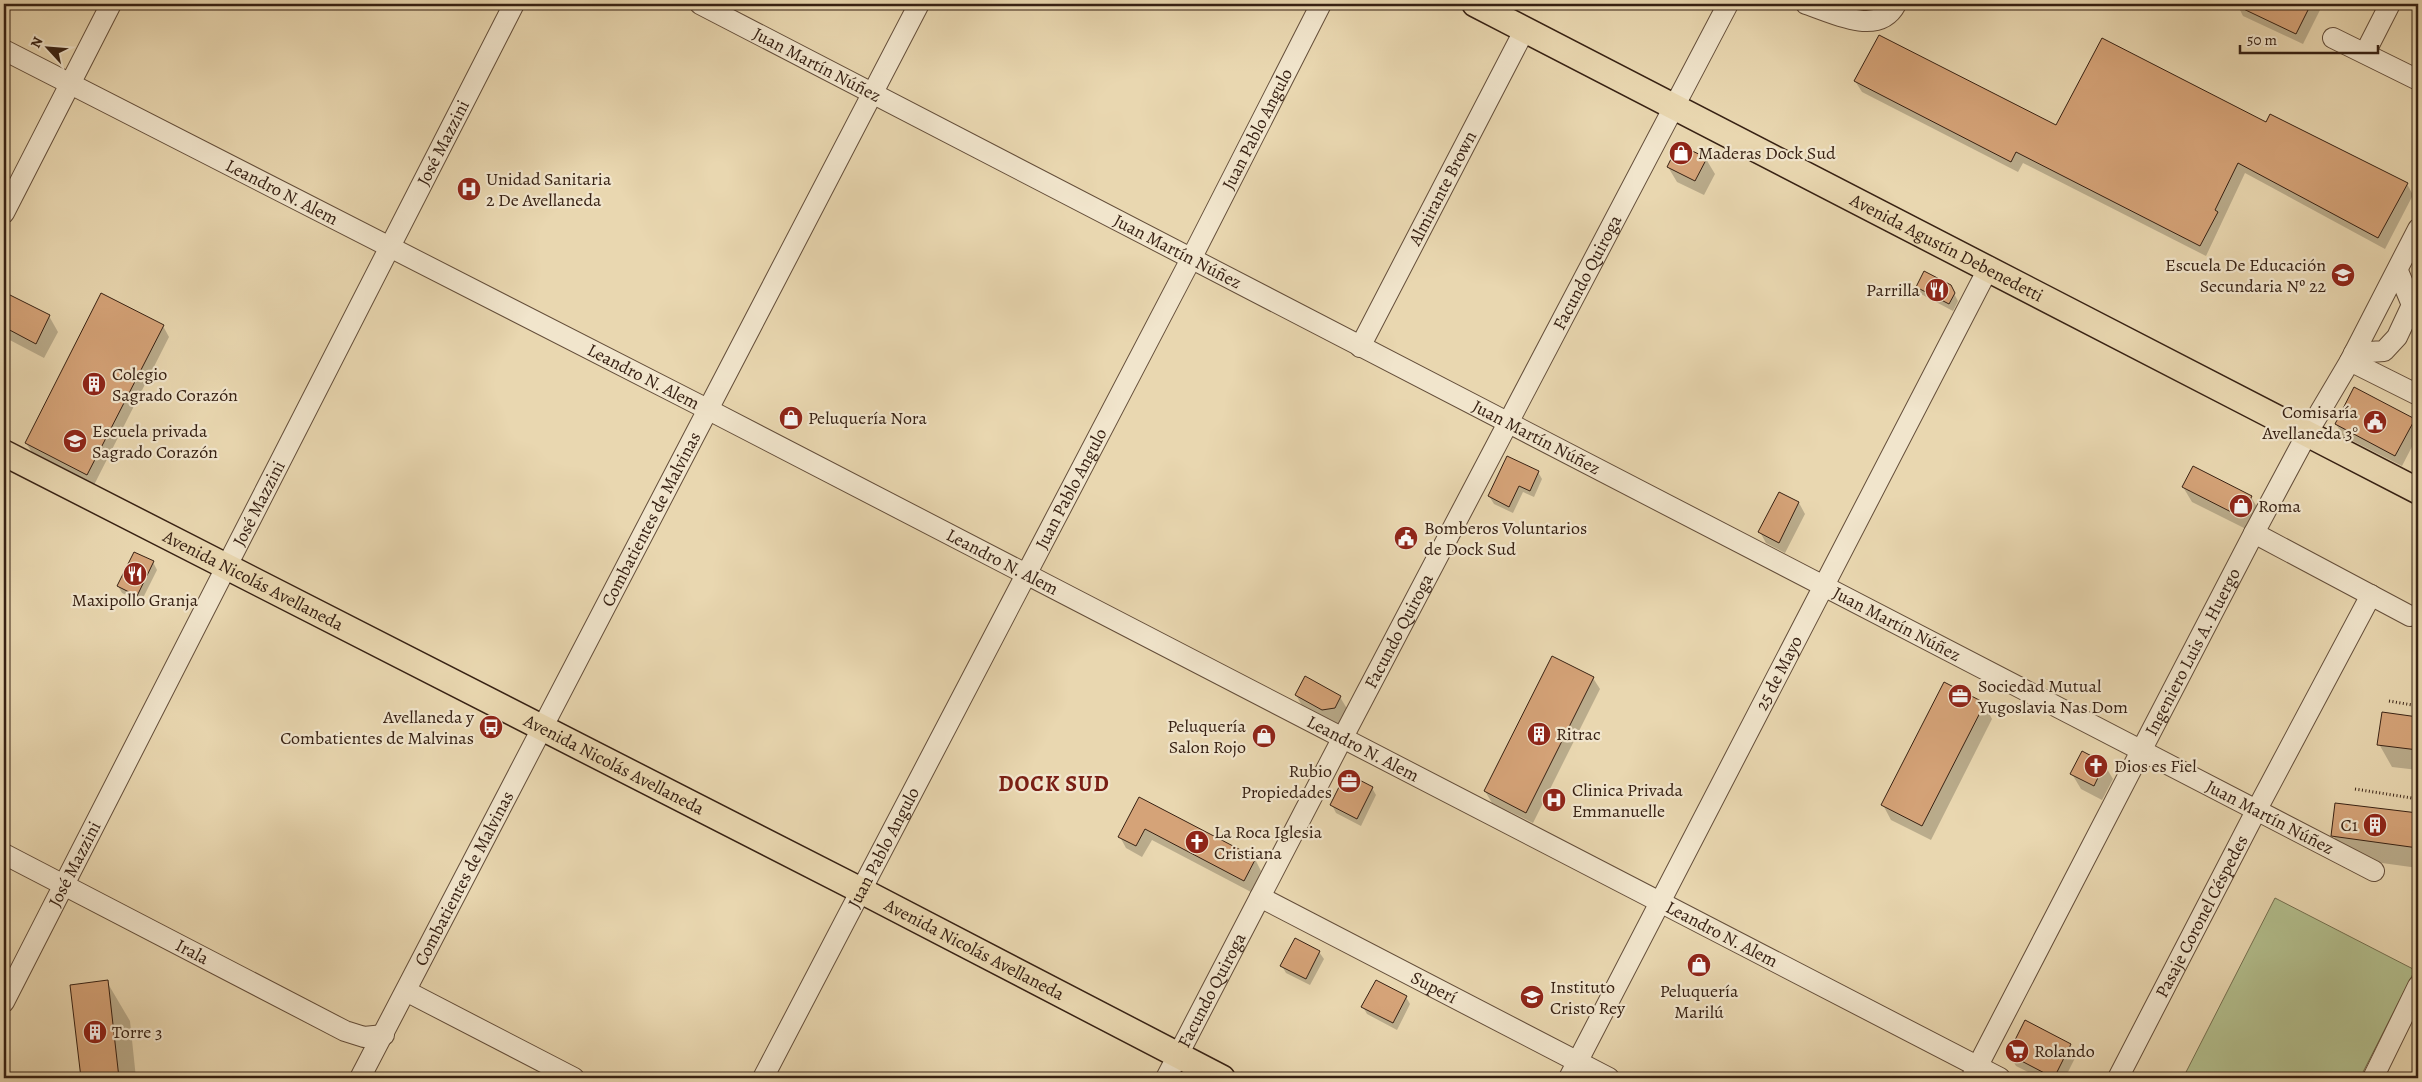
<svg xmlns="http://www.w3.org/2000/svg" width="2422" height="1082" viewBox="0 0 2422 1082" font-family="Alegreya,serif">
<style>
.green{fill:#b3bf8e;stroke:#757050}
.shadow{fill:#0003}
.building{fill:#d5a378;stroke:#372113}
.lines{fill:none;stroke-linecap:round;stroke-linejoin:round}
.minor-casing{stroke:#644e3a;stroke-width:22}
.major-casing{stroke:#372113;stroke-width:28}
.path{stroke:#372113;stroke-width:3;stroke-dasharray:1 2.5;stroke-linecap:butt}
.minor{stroke:#f1e5cc;stroke-width:20}
.major{stroke:#e9d7b0;stroke-width:25}
.labels{text-anchor:middle;dominant-baseline:central;stroke-width:4.5;stroke-linejoin:round;paint-order:stroke}
.street-label{font-size:18px;fill:#372113;stroke:#f1e5cc}
.poi-label{font-size:18px;fill:#372113;stroke:#f1e5cc;text-anchor:start}
.district-label{font-size:22px;font-weight:bold;letter-spacing:1px;fill:#7a1f14;stroke:#f1e5cc}
</style>
<rect width="100%" height="100%" fill="#e9d7b0"/>
<filter id="stains"><feTurbulence type="fractalNoise" baseFrequency=".004" numOctaves="4"/><feColorMatrix values="0 0 0 0 .2 0 0 0 0 .09 0 0 0 0 .02 0 0 0 .5 -.17"/></filter>
<radialGradient id="worn" r=".72"><stop offset=".6" stop-color="#630" stop-opacity="0"/><stop offset="1" stop-color="#630" stop-opacity=".3"/></radialGradient>
<!-- green -->
<path class="green" d="M2275,898L2415,970L2360,1078H2183Z"/>
<!-- shadow -->
<path class="shadow" d="M2237,4H2323L2303,44L2243,16Z
M1855,81L2056,127L2266,124L2407,184L2413,195L2385,249L2245,173L2206,256L2023,163L2018,172L1862,92Z
M1706,159L1715,174L1704,195L1677,182L1668,167Z
M1950,286L1958,301L1953,311L1921,294L1917,287Z
M5,294L49,316L58,332L44,358L4,337Z
M163,326L169,337L94,485L33,454L26,443Z
M2414,420L2418,428V435L2402,466L2343,436L2336,424Z
M1538,472L1542,479L1534,497L1523,492L1513,513L1494,504L1489,496Z
M2183,487L2251,497L2260,512L2250,531L2192,502Z
M1799,503L1805,514L1785,553L1766,543L1760,532Z
M153,562L157,570L141,602L122,593L118,586Z
M1593,678L1600,689L1533,823L1492,803L1485,791Z
M1296,695L1340,697L1349,712L1343,723L1332,725L1305,711Z
M1984,704L1992,719L1931,840L1891,820L1883,805Z
M2383,713L2418,718V770L2392,767L2379,744Z
M2083,753L2104,764L2113,779L2102,800L2081,789L2072,774Z
M1372,788L1376,795L1361,826L1336,813L1332,805Z
M1140,799L1255,859L1261,871L1251,892L1152,840L1142,857L1126,848L1120,837Z
M2336,804L2418,815V868L2346,858L2333,835Z
M1319,952L1324,959L1310,985L1286,973L1282,966Z
M107,982L130,1021L136,1078H83L72,986Z
M1406,997L1410,1004L1397,1030L1367,1014L1363,1007Z
M2070,1045L2076,1056L2065,1078H2040L2016,1066L2009,1054Z"/>
<!-- building -->
<path class="building" d="M2233,4H2311L2296,34Z
M1879,35L2056,125L2102,38L2266,122L2270,114L2408,183L2378,238L2238,163L2215,210L2218,212L2200,246L2016,152L2011,162L1854,81Z
M1686,148L1707,158L1695,181L1667,167L1676,149Z
M1924,271L1951,285L1955,293L1949,304L1916,287Z
M4,292L50,315L36,344L4,327Z
M101,293L164,325L87,475L25,443Z
M2354,387L2415,419L2395,456L2335,424Z
M1507,456L1539,471L1530,491L1519,486L1509,507L1488,496Z
M2193,466L2252,496L2241,517L2182,487Z
M1779,492L1799,502L1779,543L1758,532Z
M134,552L154,561L137,596L117,586Z
M1552,656L1594,677L1526,813L1484,791Z
M1305,676L1341,696L1335,708L1322,710L1295,695Z
M1944,682L1985,703L1922,826L1881,805Z
M2382,712L2418,717V750L2377,745Z
M2082,751L2105,763L2094,786L2070,774Z
M1346,773L1373,787L1357,819L1330,805Z
M1139,797L1256,858L1244,881L1145,829L1136,846L1118,837Z
M2335,803L2418,813V848L2331,836Z
M1295,938L1320,951L1306,979L1280,966Z
M108,980L119,1078H81L70,985Z
M1376,980L1407,996L1393,1023L1361,1007Z
M2025,1020L2071,1044L2054,1078L2008,1054Z"/>
<g class="lines">
<!-- minor casing -->
<g class="minor-casing">
<g id="minor">
<path id="s1" d="M700,4L2374,871"/>
<path d="M1806,4C1832,12 1878,38 1896,4"/>
<path d="M2333,38L2418,80"/>
<path id="s2" d="M4,50L709,410L2000,1078"/>
<path d="M2365,53L2390,4"/>
<path d="M4,213L111,4"/>
<path id="s3" d="M1360,347L1525,29"/>
<path d="M2354,353L2384,351L2397,337L2412,305L2398,271"/>
<path d="M2350,361L2418,395"/>
<path d="M2254,533L2410,616"/>
<path id="s4" d="M4,854L345,1031L364,1037L384,1035"/>
<path id="s5" d="M1260,897L1609,1078"/>
<path d="M406,991L574,1078"/>
<path id="s6" d="M4,1002L514,4"/>
<path id="s7" d="M1972,1077L2254,533L2308,432L2350,361L2418,229"/>
<path id="s8" d="M360,1078L919,4"/>
<path id="s9" d="M763,1078L1191,259L1321,4"/>
<path id="s10" d="M1166,1078L1342,739L1728,4"/>
<path id="s11" d="M1569,1078L1989,267"/>
<path id="s12" d="M2118,1078L2256,811L2371,595"/>
<path d="M2373,1078L2418,986"/>
</g>
</g>
<!-- major casing -->
<g class="major-casing">
<g id="major">
<path id="s13" d="M1475,4L2418,491"/>
<path id="s14" d="M4,453L862,891L1222,1078"/>
</g>
</g>
<!-- path -->
<path class="path" d="M2389,701L2418,706
M2355,789L2418,799"/>
<!-- minor -->
<use href="#minor" class="minor"/>
<!-- major -->
<use href="#major" class="major"/>
</g>
<!-- icons -->
<defs>
<g id="shop-disc" transform="scale(1.25)"><circle r="9.5" fill="#8f2418" stroke="#f1e5cc"/><path d="M-5-2.5h2.3a2.7 3.5 0 0 1 5.4 0H5L5.5 6h-11ZM-1.5-2.5h3a1.5 2.3 0 0 0-3 0Z" fill="#fff"/></g>
<g id="hospital-disc" transform="scale(1.25)"><circle r="9.5" fill="#8f2418" stroke="#f1e5cc"/><path d="M-5-5h3v3.5h4V-5h3V5h-3V1.5h-4V5h-3Z" fill="#fff"/></g>
<g id="school-disc" transform="scale(1.25)"><circle r="9.5" fill="#8f2418" stroke="#f1e5cc"/><path d="M0-5L7-2L0 1L-7-2ZM-4 1L0 2.5L4 1V4Q0 6-4 4Z" fill="#fff"/></g>
<g id="restaurant-disc" transform="scale(1.25)"><circle r="9.5" fill="#8f2418" stroke="#f1e5cc"/><path d="M-5-6h1v4h1v-4h1v4h1v-4h1v5L-1.5 .5V6h-2V.5L-5-1ZM5-6V6H3V1.5H1.5Q1.5-4 5-6Z" fill="#fff"/></g>
<g id="building-disc" transform="scale(1.25)"><circle r="9.5" fill="#8f2418" stroke="#f1e5cc"/><path d="M-4-6H4V6H1V3H-1V6H-4ZM-2.5-4.3h1.7v1.8h-1.7ZM.8-4.3h1.7v1.8H.8ZM-2.5-1h1.7V.8h-1.7ZM.8-1h1.7V.8H.8Z" fill="#fff"/></g>
<g id="civic-disc" transform="scale(1.25)"><circle r="9.5" fill="#8f2418" stroke="#f1e5cc"/><path d="M-.6-6.5H3V-4.5H.6V-3L4-1V1h2V6H-6V1h2V-1L-.6-3ZM-1.2 2.5V6h2.4V2.5Z" fill="#fff"/></g>
<g id="office-disc" transform="scale(1.25)"><circle r="9.5" fill="#8f2418" stroke="#f1e5cc"/><path d="M-6-3h4V-5.5h4V-3h4V5H-6ZM-1-4.5V-3h2v-1.5ZM-6 0V1H6V0Z" fill="#fff"/></g>
<g id="bus-disc" transform="scale(1.25)"><circle r="9.5" fill="#8f2418" stroke="#f1e5cc"/><path d="M-5-6H5V4H4V6H2V4H-2V6H-4V4H-5ZM-3.5-4V0h7V-4ZM-3.5 1.2v1.5H-2V1.2ZM2 1.2v1.5H3.5V1.2Z" fill="#fff"/></g>
<g id="church-disc" transform="scale(1.25)"><circle r="9.5" fill="#8f2418" stroke="#f1e5cc"/><path d="M-1.2-6h2.4v3.5h3.3v2.4h-3.3V6h-2.4V-.1h-3.3v-2.4h3.3Z" fill="#fff"/></g>
<g id="supermarket-disc" transform="scale(1.25)"><circle r="9.5" fill="#8f2418" stroke="#f1e5cc"/><path d="M-6-5.5h2.5l.6 2H6L4.5 2H-2.5L-4.4-4H-6ZM-1.5 3.2a1.3 1.3 0 1 0 .1 0ZM3 3.2a1.3 1.3 0 1 0 .1 0Z" fill="#fff"/></g>
</defs>
<g fill-rule="evenodd">
<use href="#shop-disc" x="1681" y="153"/>
<use href="#hospital-disc" x="469" y="189"/>
<use href="#school-disc" x="2343" y="275"/>
<use href="#restaurant-disc" x="1937" y="290"/>
<use href="#building-disc" x="94" y="384"/>
<use href="#shop-disc" x="791" y="418"/>
<use href="#civic-disc" x="2375" y="422"/>
<use href="#school-disc" x="75" y="441"/>
<use href="#shop-disc" x="2241" y="506"/>
<use href="#civic-disc" x="1406" y="538"/>
<use href="#restaurant-disc" x="135" y="574"/>
<use href="#office-disc" x="1960" y="696"/>
<use href="#bus-disc" x="491" y="727"/>
<use href="#building-disc" x="1539" y="734"/>
<use href="#shop-disc" x="1264" y="736"/>
<use href="#church-disc" x="2096" y="766"/>
<use href="#office-disc" x="1349" y="781"/>
<use href="#hospital-disc" x="1554" y="800"/>
<use href="#building-disc" x="2375" y="825"/>
<use href="#church-disc" x="1197" y="842"/>
<use href="#shop-disc" x="1699" y="965"/>
<use href="#school-disc" x="1532" y="997"/>
<use href="#building-disc" x="95" y="1032"/>
<use href="#supermarket-disc" x="2017" y="1051"/>
</g>
<g class="labels">
<!-- street labels -->
<g class="street-label">
<text stroke="none"><textPath href="#s1" startOffset="132">Juan Martín Núñez</textPath></text>
<text stroke="none"><textPath href="#s9" startOffset="1070">Juan Pablo Angulo</textPath></text>
<text stroke="none"><textPath href="#s6" startOffset="965">José Mazzini</textPath></text>
<text stroke="none"><textPath href="#s3" startOffset="179">Almirante Brown</textPath></text>
<text stroke="none"><textPath href="#s2" startOffset="312">Leandro N. Alem</textPath></text>
<text stroke="none"><textPath href="#s13" startOffset="531">Avenida Agustín Debenedetti</textPath></text>
<text stroke="none"><textPath href="#s1" startOffset="538">Juan Martín Núñez</textPath></text>
<text stroke="none"><textPath href="#s10" startOffset="909">Facundo Quiroga</textPath></text>
<text stroke="none"><textPath href="#s2" startOffset="718">Leandro N. Alem</textPath></text>
<text stroke="none"><textPath href="#s1" startOffset="942">Juan Martín Núñez</textPath></text>
<text stroke="none"><textPath href="#s9" startOffset="665">Juan Pablo Angulo</textPath></text>
<text stroke="none"><textPath href="#s6" startOffset="560">José Mazzini</textPath></text>
<text stroke="none"><textPath href="#s8" startOffset="630">Combatientes de Malvinas</textPath></text>
<text stroke="none"><textPath href="#s2" startOffset="1122">Leandro N. Alem</textPath></text>
<text stroke="none"><textPath href="#s14" startOffset="280">Avenida Nicolás Avellaneda</textPath></text>
<text stroke="none"><textPath href="#s1" startOffset="1348">Juan Martín Núñez</textPath></text>
<text stroke="none"><textPath href="#s10" startOffset="504">Facundo Quiroga</textPath></text>
<text stroke="none"><textPath href="#s7" startOffset="479">Ingeniero Luis A. Huergo</textPath></text>
<text stroke="none"><textPath href="#s11" startOffset="456">25 de Mayo</textPath></text>
<text stroke="none"><textPath href="#s2" startOffset="1528">Leandro N. Alem</textPath></text>
<text stroke="none"><textPath href="#s14" startOffset="685">Avenida Nicolás Avellaneda</textPath></text>
<text stroke="none"><textPath href="#s1" startOffset="1768">Juan Martín Núñez</textPath></text>
<text stroke="none"><textPath href="#s9" startOffset="260">Juan Pablo Angulo</textPath></text>
<text stroke="none"><textPath href="#s6" startOffset="155">José Mazzini</textPath></text>
<text stroke="none"><textPath href="#s8" startOffset="225">Combatientes de Malvinas</textPath></text>
<text stroke="none"><textPath href="#s12" startOffset="182">Pasaje Coronel Céspedes</textPath></text>
<text stroke="none"><textPath href="#s2" startOffset="1932">Leandro N. Alem</textPath></text>
<text stroke="none"><textPath href="#s14" startOffset="1090">Avenida Nicolás Avellaneda</textPath></text>
<text stroke="none"><textPath href="#s4" startOffset="212">Irala</textPath></text>
<text stroke="none"><textPath href="#s5" startOffset="196">Superí</textPath></text>
<text stroke="none"><textPath href="#s10" startOffset="99">Facundo Quiroga</textPath></text>
</g>
<!-- poi labels -->
<g class="poi-label">
<text x="1698" y="153">Maderas Dock Sud</text>
<text x="486" y="179">Unidad Sanitaria<tspan x="486" dy="21">2 De Avellaneda</tspan></text>
<text x="2326" y="265" text-anchor="end">Escuela De Educación<tspan x="2326" dy="21">Secundaria Nº 22</tspan></text>
<text x="1920" y="290" text-anchor="end">Parrilla</text>
<text x="112" y="374">Colegio<tspan x="112" dy="21">Sagrado Corazón</tspan></text>
<text x="2358" y="412" text-anchor="end">Comisaría<tspan x="2358" dy="21">Avellaneda 3°</tspan></text>
<text x="808" y="418">Peluquería Nora</text>
<text x="92" y="431">Escuela privada<tspan x="92" dy="21">Sagrado Corazón</tspan></text>
<text x="2258" y="506">Roma</text>
<text x="1424" y="528">Bomberos Voluntarios<tspan x="1424" dy="21">de Dock Sud</tspan></text>
<text x="135" y="600" text-anchor="middle">Maxipollo Granja</text>
<text x="1978" y="686">Sociedad Mutual<tspan x="1978" dy="21">Yugoslavia Nas Dom</tspan></text>
<text x="474" y="717" text-anchor="end">Avellaneda y<tspan x="474" dy="21">Combatientes de Malvinas</tspan></text>
<text x="1246" y="726" text-anchor="end">Peluquería<tspan x="1246" dy="21">Salon Rojo</tspan></text>
<text x="1556" y="734">Ritrac</text>
<text x="2114" y="766">Dios es Fiel</text>
<text x="1332" y="771" text-anchor="end">Rubio<tspan x="1332" dy="21">Propiedades</tspan></text>
<text x="1572" y="790">Clinica Privada<tspan x="1572" dy="21">Emmanuelle</tspan></text>
<text x="2358" y="825" text-anchor="end">C1</text>
<text x="1214" y="832">La Roca Iglesia<tspan x="1214" dy="21">Cristiana</tspan></text>
<text x="1550" y="987">Instituto<tspan x="1550" dy="21">Cristo Rey</tspan></text>
<text x="1699" y="991" text-anchor="middle">Peluquería<tspan x="1699" dy="21">Marilú</tspan></text>
<text x="112" y="1032">Torre 3</text>
<text x="2034" y="1051">Rolando</text>
</g>
<!-- district labels -->
<g class="district-label">
<text x="1054" y="784">DOCK SUD</text>
</g>
</g>
<!-- margin -->
<rect width="2422" height="1082" fill="none" stroke="#e9d7b0" stroke-width="20"/>
<rect x="5" y="5" width="2412" height="1072" fill="none" stroke="#372113" stroke-width="2.5"/>
<rect x="10" y="10" width="2402" height="1062" fill="none" stroke="#372113"/>
<!-- north arrow -->
<g transform="translate(48 48) rotate(296)" stroke="#f1e5cc" stroke-width="4" paint-order="stroke">
<path d="M0-4L9 19L0 12L-9 19Z" fill="#372113"/>
<text y="-8" font-size="14" font-weight="bold" text-anchor="middle" fill="#372113">N</text>
</g>
<!-- scale -->
<path d="M2240 45v8h138v-8" fill="none" stroke="#372113" stroke-width="2.5"/>
<text x="2247" y="45" font-size="15" fill="#372113" stroke="#f1e5cc" stroke-width="4" paint-order="stroke">50 m</text>
<rect width="100%" height="100%" filter="url(#stains)"/>
<rect width="100%" height="100%" fill="url(#worn)"/>
</svg>
